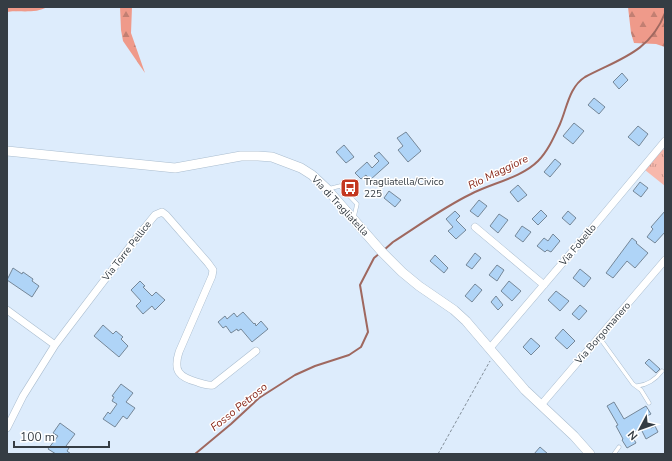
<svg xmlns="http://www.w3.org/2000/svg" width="672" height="461" viewBox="0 0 672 461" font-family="'Nunito Sans',sans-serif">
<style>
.grass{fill:url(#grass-tufts)}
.forest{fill:url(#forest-firs)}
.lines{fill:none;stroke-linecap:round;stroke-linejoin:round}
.stream{stroke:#9f685f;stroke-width:2}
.building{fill:#afd4f7;stroke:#758798}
.service-casing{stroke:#aabdcf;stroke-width:4.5}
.minor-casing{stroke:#aabdcf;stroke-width:8}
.tertiary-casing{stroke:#aabdcf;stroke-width:10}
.path{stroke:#838f9a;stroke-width:1;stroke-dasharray:3 2;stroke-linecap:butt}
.service{stroke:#fff;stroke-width:3.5}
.minor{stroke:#fff;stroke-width:7}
.tertiary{stroke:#fff;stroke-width:9}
.labels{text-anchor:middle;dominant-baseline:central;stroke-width:3;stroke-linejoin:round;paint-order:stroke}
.poi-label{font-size:10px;fill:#353d44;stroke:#fff;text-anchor:start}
.street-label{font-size:10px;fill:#353d44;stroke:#fff}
.water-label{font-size:11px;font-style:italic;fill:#882617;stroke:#fff}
</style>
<defs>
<pattern id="grass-tufts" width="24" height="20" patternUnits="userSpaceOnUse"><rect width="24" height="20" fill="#f7b8ac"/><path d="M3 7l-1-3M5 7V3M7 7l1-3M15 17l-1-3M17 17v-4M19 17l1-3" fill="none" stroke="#c9978e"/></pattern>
<pattern id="forest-firs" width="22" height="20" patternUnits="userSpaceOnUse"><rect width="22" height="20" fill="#ef9a8a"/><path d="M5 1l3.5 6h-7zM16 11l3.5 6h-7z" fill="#c27f72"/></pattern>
</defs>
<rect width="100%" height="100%" fill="#ddecfc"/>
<!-- grass -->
<path class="grass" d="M662,148L665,151V186L645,170Z"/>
<!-- forest -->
<path class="forest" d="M7,7H47C36,14 20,10 7,12Z
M120,7H132L131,33L145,73L123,41L121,30Z
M628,7H665V47L656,44L634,43L631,33Z"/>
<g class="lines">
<!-- stream -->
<path class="stream" d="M384,250L393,242C418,226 444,207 471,194C492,183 521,178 538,161C548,151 554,137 560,124C567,108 569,87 585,77C619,59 650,52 665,13
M195,454L231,424L259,398L295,375L315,366L349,355L361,347L368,332L360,285L374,258L380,253"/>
</g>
<!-- building -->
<path class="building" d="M622,73L628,80L619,89L613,82Z
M594,98L605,107L599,114L588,105Z
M574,123L584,131L573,144L563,136Z
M638,126L648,134L639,146L628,137Z
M406,132L421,151L408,162L398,150L403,146L397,138Z
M344,145L354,157L346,163L336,152Z
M379,152L389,163L370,180L366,175L361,179L355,173L367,162L372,168L379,161L374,156Z
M555,159L561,164L550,177L544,172Z
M640,182L648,188L641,197L633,191Z
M518,185L527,195L518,202L510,192Z
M389,191L401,200L395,207L384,198Z
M479,200L487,206L478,217L470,211Z
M541,210L547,216L538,225L532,219Z
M455,211L460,216L456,220L466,230L456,239L448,231L453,227L446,219Z
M568,211L576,218L570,225L562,218Z
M665,211V232L655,243L647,237L653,229L651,227Z
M499,214L508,220L498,233L490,226Z
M522,226L531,232L523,242L515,236Z
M553,234L560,241L551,252L547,250L545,252L537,246L544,238L548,241Z
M632,238L637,242L636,243L648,253L635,268L627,261L613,278L606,273Z
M475,253L481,258L472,269L466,265Z
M435,255L448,268L444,273L430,261Z
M497,265L504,270L497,281L489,275Z
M13,268L22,274L23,272L33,279L32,281L39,286L32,297L7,280Z
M580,269L591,278L584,287L573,278Z
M140,281L145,286L143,287L152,296L156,292L165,300L155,310L152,306L143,314L136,306L141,301L131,290Z
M509,281L521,291L512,301L501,291Z
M475,284L482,290L472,302L465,296Z
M556,291L569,301L560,311L548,300Z
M496,296L503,305L498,310L491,302Z
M580,305L587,311L579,320L572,314Z
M243,312L254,324L255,323L256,326L261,321L268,329L252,342L241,329L238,331L237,329L231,333L226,326L223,328L218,322L225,316L227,319L234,313L237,317Z
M103,325L113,334L116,331L123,337L121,339L128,346L119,357L94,336Z
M563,329L575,341L567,349L555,338Z
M531,338L540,346L531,355L523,347Z
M649,359L660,369L656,373L645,363Z
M121,384L133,393L126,402L135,408L127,419L123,416L115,427L103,419L108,412L110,414L117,404L112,401L114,397L112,396Z
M614,402L624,419L646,406L651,414L645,417L651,428L655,426L658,432L646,439L641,429L631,434L636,443L627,448L622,440L623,439L616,426L618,425L607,406Z
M60,423L75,434L66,446L69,448L67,451L71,454H56L48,449L58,436L53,433Z
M540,447L548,454H534Z"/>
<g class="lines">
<!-- service casing -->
<g class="service-casing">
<path id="service" d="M328,189L340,186L357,204L354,217
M599,337L633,384L641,390L649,403
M637,386C647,385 656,379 662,371
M614,454L619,447"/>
</g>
<!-- minor casing -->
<g class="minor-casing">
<path id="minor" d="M475,227L544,285
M7,310L55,345
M490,348L594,226L665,141
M541,405L665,260
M7,428L23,396L55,345L138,236L155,215L162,212L166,215L208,263L213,270L212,276L179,352C173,371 179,377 197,382C203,384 208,386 213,385L256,351"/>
</g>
<!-- tertiary casing -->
<g class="tertiary-casing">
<path id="tertiary" d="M7,151L175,168L241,156H258L272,157L301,168L312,175L327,189L382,252L402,272L419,286L454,310L466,321L525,390L574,436L590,454"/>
</g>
<!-- path -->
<path class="path" d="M438,454L490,361"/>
<!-- service -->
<use href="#service" class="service"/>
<!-- minor -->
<use href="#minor" class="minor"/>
<!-- tertiary -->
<use href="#tertiary" class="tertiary"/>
</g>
<!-- icons -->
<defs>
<g id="bus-square" transform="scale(1)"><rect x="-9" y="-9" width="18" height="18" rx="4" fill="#c33721" stroke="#fff"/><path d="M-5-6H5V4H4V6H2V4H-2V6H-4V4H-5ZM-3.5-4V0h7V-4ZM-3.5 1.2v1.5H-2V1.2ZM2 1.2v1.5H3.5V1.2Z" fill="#fff"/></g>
</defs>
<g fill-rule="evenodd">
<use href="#bus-square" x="350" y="188"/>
</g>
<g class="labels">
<!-- poi labels -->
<g class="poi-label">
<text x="364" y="182">Tragliatella/Civico<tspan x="364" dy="12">225</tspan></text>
</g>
<!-- street labels -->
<g class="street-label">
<text transform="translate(340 206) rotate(47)">Via di Tragliatella</text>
<text transform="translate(578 245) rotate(-50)">Via Fobello</text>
<text transform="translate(127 251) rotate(-52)">Via Torre Pellice</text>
<text transform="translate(603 333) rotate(-49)">Via Borgomanero</text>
</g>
<!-- water labels -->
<g class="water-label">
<text transform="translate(498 172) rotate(-26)">Rio Maggiore</text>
<text transform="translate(239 407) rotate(-39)">Fosso Petroso</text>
</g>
</g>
<!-- border -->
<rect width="672" height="461" fill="none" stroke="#353d44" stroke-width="16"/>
<!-- north arrow -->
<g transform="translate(640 429) rotate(229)" stroke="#ffffff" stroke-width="3" paint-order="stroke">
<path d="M0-3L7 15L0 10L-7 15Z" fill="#353d44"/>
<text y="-6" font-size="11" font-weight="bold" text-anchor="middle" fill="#353d44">N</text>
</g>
<!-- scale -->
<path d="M14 441v6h95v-6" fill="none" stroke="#353d44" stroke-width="2"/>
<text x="20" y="441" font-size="12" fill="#353d44" stroke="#ffffff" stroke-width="3" paint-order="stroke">100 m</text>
</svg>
